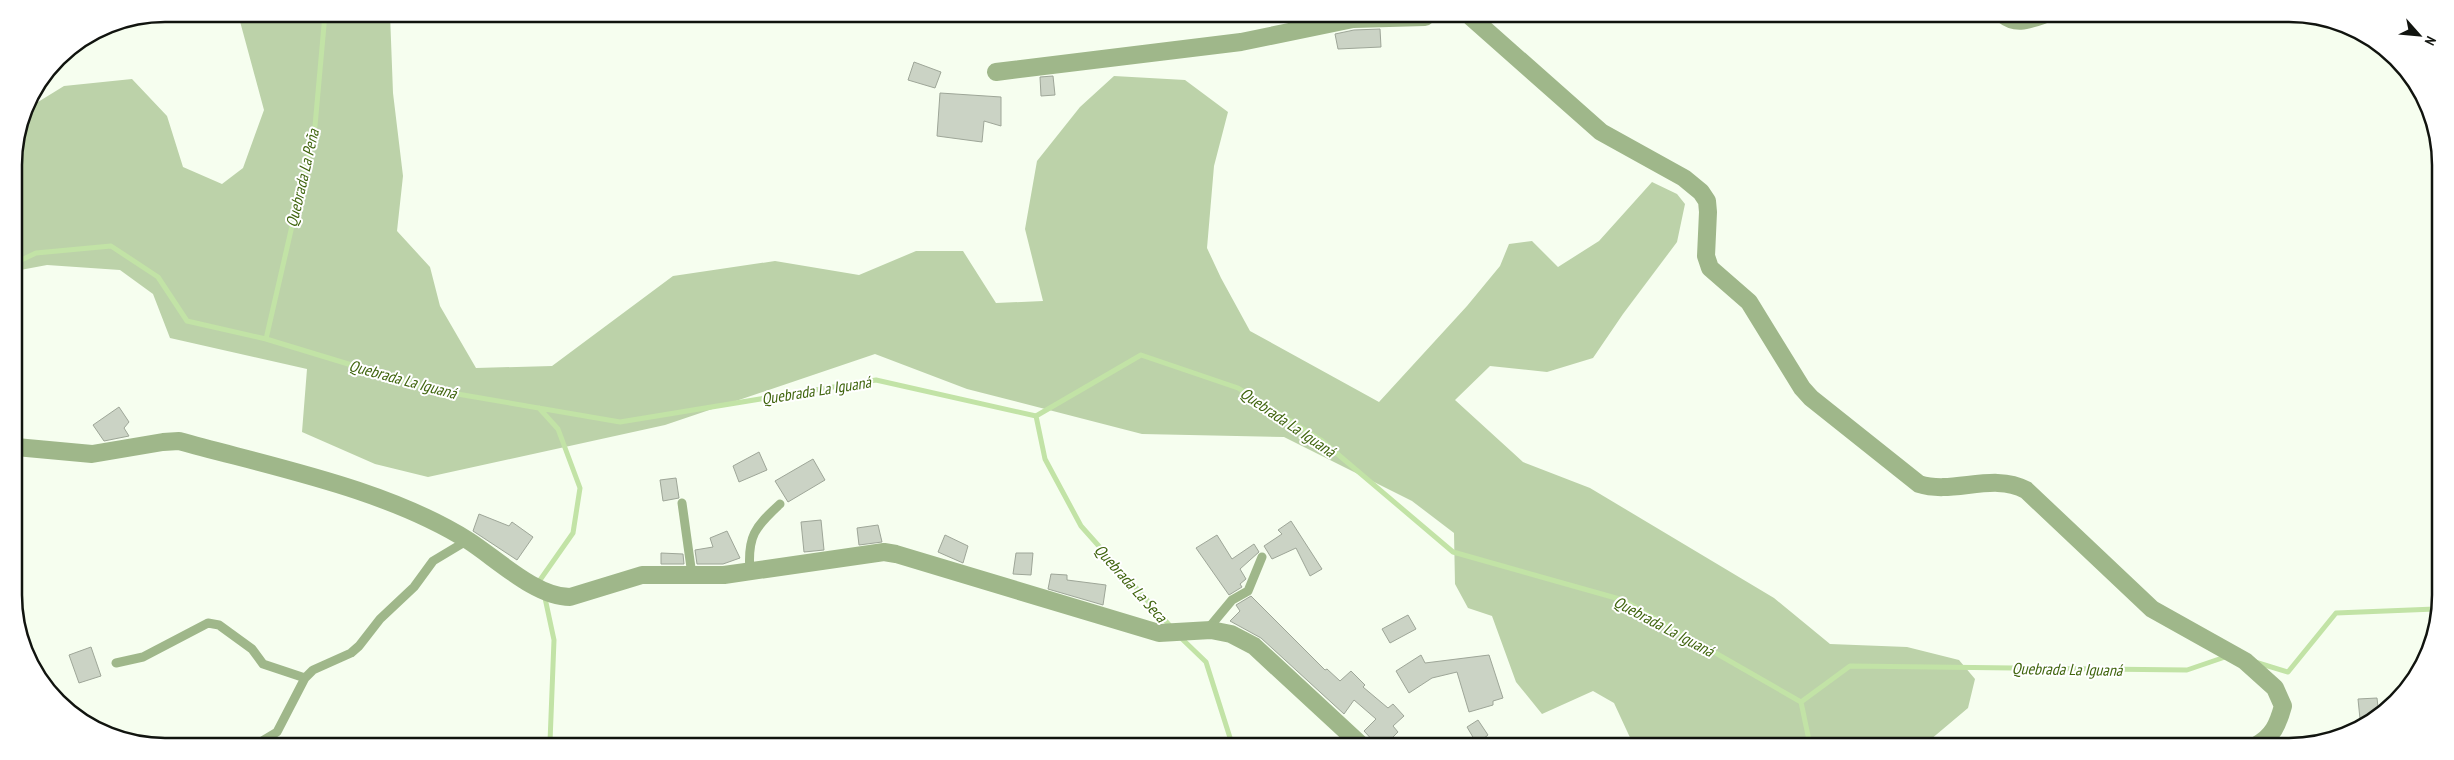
<svg xmlns="http://www.w3.org/2000/svg" width="2454" height="760" viewBox="0 0 2454 760" font-family="'PT Sans Narrow',sans-serif">
<style>
.green{fill:#bcd2a9}
.lines{fill:none;stroke-linecap:round;stroke-linejoin:round}
.stream{stroke:#c2e3a6;stroke-width:5}
.building{fill:#cbd3c5;stroke:#9ea698}
.lane{stroke:#9fb78a;stroke-width:9}
.street{stroke:#9fb78a;stroke-width:18}
.labels{text-anchor:middle;dominant-baseline:central;stroke-width:4;stroke-linejoin:round;paint-order:stroke}
.water-label{font-size:16px;font-style:italic;fill:#3f640d;stroke:#fff}
.rim{fill:none;stroke:#11140f;stroke-width:2.5}
</style>
<rect width="100%" height="100%" fill="#f6feef"/>
<!-- green -->
<path class="green" d="M238,14H390L393,93L403,176L397,231L430,267L440,306L476,368L552,366L673,276L775,261L859,275L916,251H963L996,303L1043,301L1025,229L1037,161L1080,107L1114,76L1185,80L1228,112L1214,166L1207,248L1221,278L1250,331L1379,402L1467,306L1500,266L1509,244L1532,241L1558,267L1599,241L1652,182L1677,194L1685,204L1677,242L1623,314L1593,358L1547,372L1490,366L1455,400L1523,462L1590,488L1774,598L1830,644L1907,647L1959,660L1975,679L1968,708L1924,745L1633,744L1614,703L1593,691L1542,714L1516,682L1492,616L1468,608L1455,584L1454,533L1412,501L1284,437L1142,434L967,389L875,354L665,425L428,477L375,464L302,432L307,369L170,338L153,294L120,270L47,265L15,271L14,156L25,110L64,86L132,79L167,116L183,167L222,184L243,168L264,110Z"/>
<g class="lines">
<!-- stream -->
<path class="stream" d="M15,263L36,253L111,246L158,277L187,321L266,339L434,390L620,422L876,380L1036,416L1141,355L1238,388L1321,440L1453,552L1623,600L1801,702L1850,666L2187,670L2228,656
M266,339L315,126L325,14
M539,408L558,429L580,488L573,533L540,580
M1036,416L1045,459L1081,526L1171,627
M545,598L554,640L550,742
M1180,637L1206,662L1232,744
M2255,662L2288,672L2336,613L2435,609
M1801,702L1810,745"/>
</g>
<!-- building -->
<path class="building" d="M1380,29L1381,47L1338,49L1335,34L1354,30Z
M914,62L941,72L935,88L908,80Z
M1053,76L1055,95L1041,96L1040,77Z
M940,93L1001,97V126L984,121L982,142L937,136Z
M119,407L129,422L124,428L129,436L104,441L93,425Z
M759,452L767,470L739,482L733,466Z
M813,459L825,480L788,502L775,481Z
M676,478L679,498L663,501L660,480Z
M479,514L509,526L512,522L533,537L517,560L473,531Z
M821,520L824,550L804,552L801,522Z
M1291,521L1322,569L1310,576L1296,548L1272,559L1264,546L1282,534L1278,530Z
M878,525L882,542L859,545L857,528Z
M727,531L740,558L723,564H697L695,550L713,547L710,538Z
M945,535L968,546L963,563L938,552Z
M1217,535L1232,559L1254,544L1259,552L1240,569L1246,579L1240,584L1242,587L1229,595L1196,548Z
M661,553L683,554L684,564H661Z
M1016,553H1033L1031,575L1013,574Z
M1051,574L1067,575V580L1106,585L1103,605L1048,589Z
M1251,596L1325,670L1327,669L1340,681L1351,671L1365,685L1363,687L1388,708L1393,704L1404,716L1393,726L1398,732L1386,744H1376L1364,731L1376,719L1354,700L1344,714L1261,638L1230,621L1240,611L1236,605Z
M1408,615L1416,629L1390,643L1382,629Z
M91,647L101,676L79,683L69,655Z
M1421,655L1425,663L1489,655L1503,698L1493,701V705L1469,712L1457,672L1432,678L1409,693L1396,671Z
M2377,698L2379,716L2360,719L2358,699Z
M1478,720L1488,735L1477,744L1467,727Z"/>
<g class="lines">
<!-- lane -->
<path class="lane" d="M2000,18C2015,30 2028,25 2045,19
M682,503L692,575
M750,572C747,536 755,527 780,504
M1207,630L1232,600L1248,591L1262,557
M116,663L143,657L208,623L219,625L252,649L263,664L305,678
M262,741L277,732L305,678L313,670L351,653L359,646L380,619L414,587L433,561L468,540"/>
<!-- street -->
<path class="street" d="M1471,17L1601,132L1684,178L1701,192L1707,201L1708,212L1706,256L1710,268L1749,302L1802,388L1811,398L1919,484C1953,495 1993,472 2026,490L2152,609L2245,661L2275,688L2283,706C2278,724 2273,737 2255,746
M996,72L1241,42L1353,19L1425,17
M16,447L92,454L163,442L179,441C273,467 387,489 469,541C497,559 536,597 570,597L642,575H724L884,552L896,554L1159,633L1211,630L1231,634L1254,646L1360,744"/>
</g>
<g class="labels">
<!-- water labels -->
<g class="water-label">
<text transform="translate(302 178) rotate(-77)">Quebrada La Peña</text>
<text transform="translate(403 379) rotate(15)">Quebrada La Iguaná</text>
<text transform="translate(816 390) rotate(-9)">Quebrada La Iguaná</text>
<text transform="translate(1288 422) rotate(34)">Quebrada La Iguaná</text>
<text transform="translate(1131 583) rotate(48)">Quebrada La Seca</text>
<text transform="translate(1664 626) rotate(28)">Quebrada La Iguaná</text>
<text transform="translate(2067 669) rotate(1)">Quebrada La Iguaná</text>
</g>
</g>
<!-- crop -->
<path d="M0 0H2454V760H0ZM165 22H2289A143 143 0 0 1 2432 165V595A143 143 0 0 1 2289 738H165A143 143 0 0 1 22 595V165A143 143 0 0 1 165 22Z" fill="#fff" fill-rule="evenodd"/>
<path class="rim" d="M165 22H2289A143 143 0 0 1 2432 165V595A143 143 0 0 1 2289 738H165A143 143 0 0 1 22 595V165A143 143 0 0 1 165 22Z"/>
<!-- north arrow -->
<g transform="translate(2419 35) rotate(117)" stroke="#ffffff" stroke-width="4" paint-order="stroke">
<path d="M0-4L9 19L0 12L-9 19Z" fill="#11140f"/>
<text y="-8" font-size="14" font-weight="bold" text-anchor="middle" fill="#11140f">N</text>
</g>
</svg>
